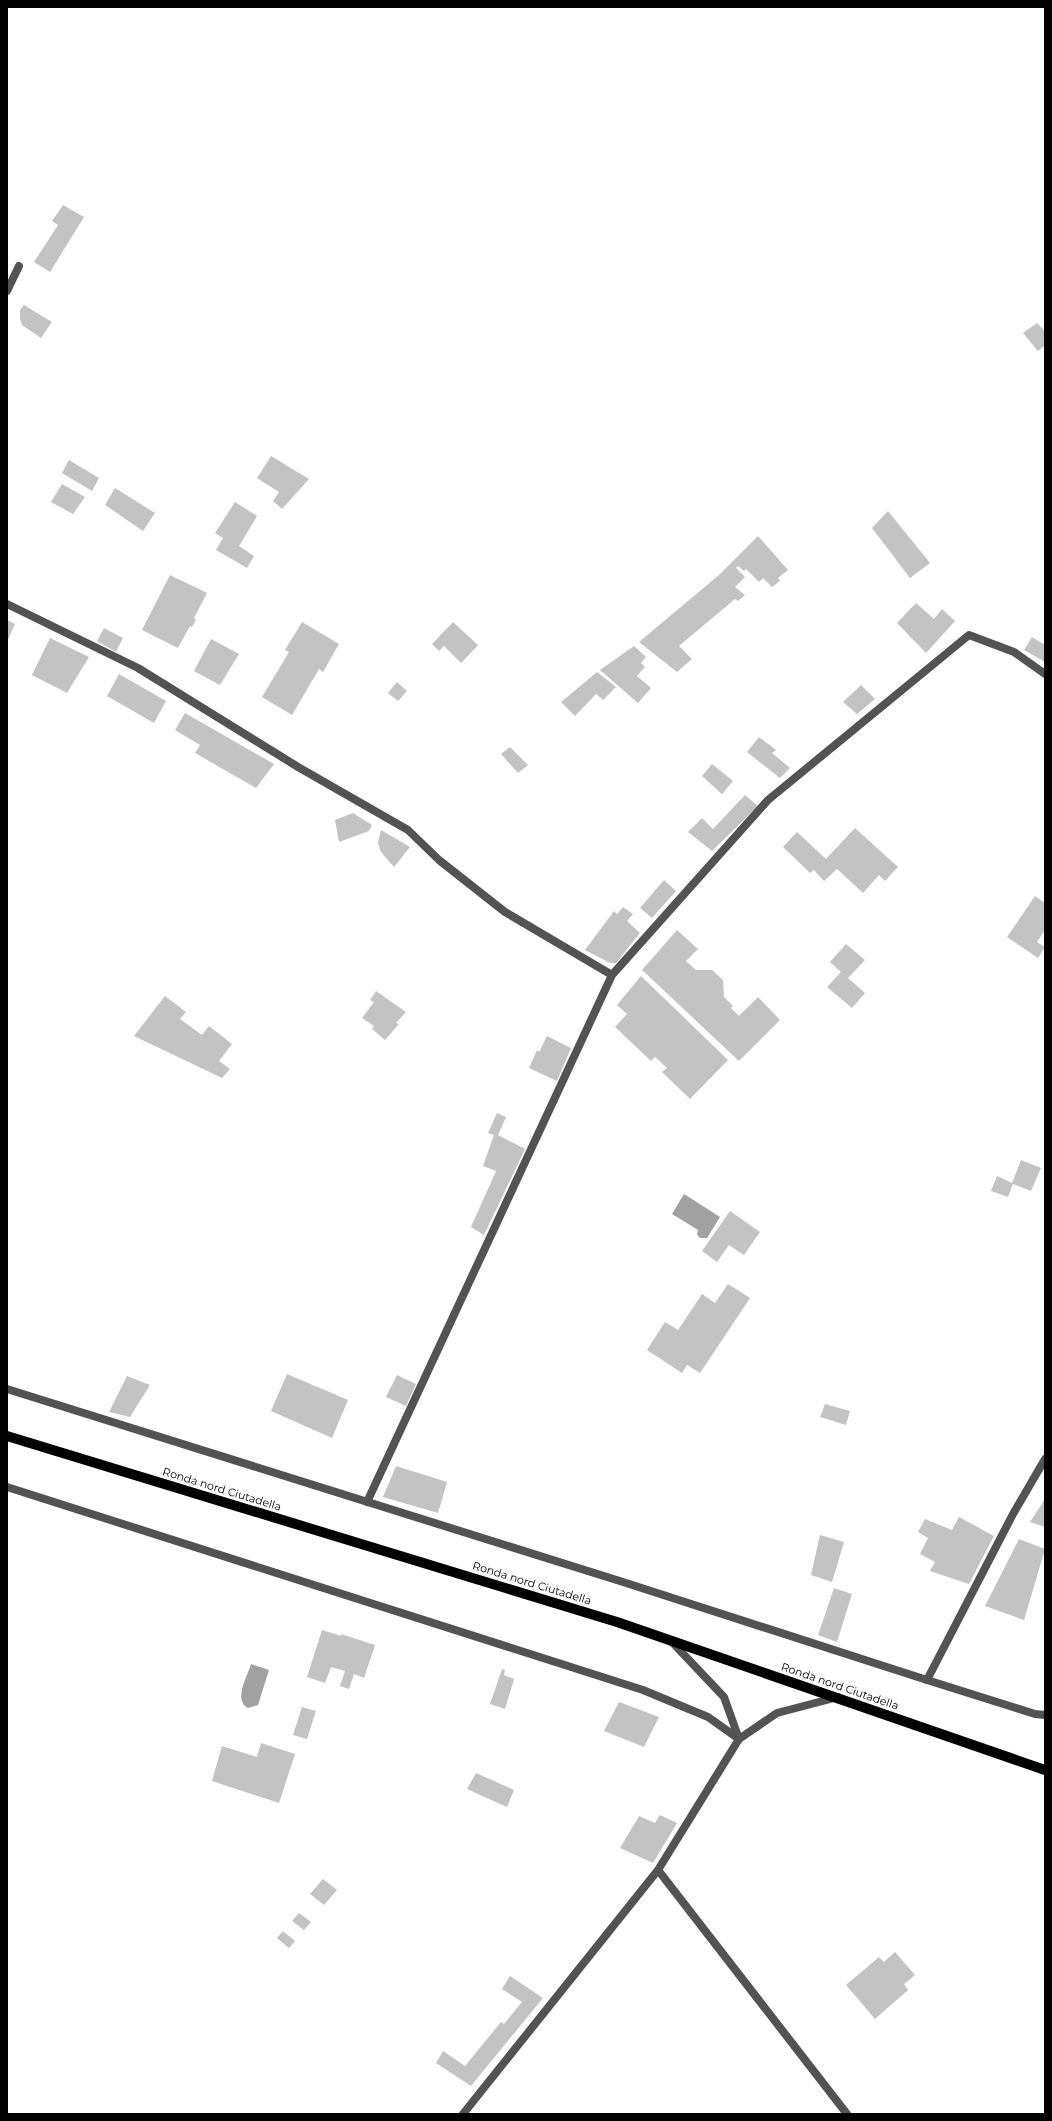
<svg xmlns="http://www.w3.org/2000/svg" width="1052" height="2121" viewBox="0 0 1052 2121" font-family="Montserrat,sans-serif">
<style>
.water{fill:#a1a1a1}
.building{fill:#c3c3c3}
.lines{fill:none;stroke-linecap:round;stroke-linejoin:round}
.service{stroke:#535353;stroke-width:8}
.minor{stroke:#535353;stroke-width:8}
.primary{stroke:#000;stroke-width:10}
.labels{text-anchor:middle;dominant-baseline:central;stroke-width:3;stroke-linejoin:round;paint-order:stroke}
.street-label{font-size:11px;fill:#000;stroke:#fff}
</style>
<rect width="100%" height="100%" fill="#fff"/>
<!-- water -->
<path class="water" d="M684,1194L720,1217L707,1238H700L697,1234L698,1230L672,1214Z
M251,1664L269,1670L258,1705L248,1708C233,1700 247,1677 251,1664Z"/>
<!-- building -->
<path class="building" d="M63,205L84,217L50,272L34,262L58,225L52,221Z
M24,305L52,322L41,338L22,325L20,318V310Z
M1037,323L1045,331V345L1038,351L1023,333Z
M271,456L309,479L282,509L273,501L279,492L257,478Z
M69,460L99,478L92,491L62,473Z
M62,484L85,497L73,514L51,502Z
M115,488L155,513L143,531L105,505Z
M235,502L257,516L239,546L254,556L247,568L216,550L223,538L215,533Z
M888,511L930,563L910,578L872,528Z
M758,536L788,570L778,578L780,581L772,587L763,578L759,582L746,569L744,571L738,566L736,568L745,577L735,587L745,595L738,601L735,599L679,646L692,659L677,672L639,642L719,575Z
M170,575L207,593L194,618L196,620L192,627L190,626L178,648L142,630Z
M916,603L934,619L942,609L955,621L926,653L897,623Z
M7,620L15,624L7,642Z
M302,622L339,644L323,672L319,669L292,715L262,697L289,652L285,650Z
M453,622L478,645L461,663L444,646L439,651L432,644Z
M104,628L123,638L116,652L97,641Z
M1032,637L1045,645V662L1024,650Z
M50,638L89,657L67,693L32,675Z
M211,639L239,654L220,685L194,671Z
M634,646L646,657L641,663L645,667L637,676L651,688L638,703L600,670Z
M597,672L616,687L603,700L596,694L575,716L561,702Z
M119,674L166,701L154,723L107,696Z
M397,682L407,691L398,701L388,693Z
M861,685L875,699L857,714L843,702Z
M185,713L274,764L256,788L195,753L200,745L175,730Z
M759,737L776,750L772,753L790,768L780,778L747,752Z
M510,747L528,765L518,773L501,754Z
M712,764L733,781L722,794L702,776Z
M745,795L758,806L712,851L688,832L702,818L713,829Z
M353,813L372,825L369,831L339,842L335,820Z
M855,828L898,867L885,881L879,875L863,893L837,869L824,881L814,870L810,873L783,847L797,832L826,859Z
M381,830L410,847L394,867L381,852L378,843Z
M664,880L676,891L652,918L640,908Z
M1035,896L1045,903V930L1037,942L1045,947L1038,958L1007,937Z
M623,907L633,914L627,921L640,933L616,963H610L585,950L614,911L617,914Z
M677,930L698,949L686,961L696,970H712L723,980L724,997L733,1006L731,1008L739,1016L758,997L780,1020L739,1061L642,970Z
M846,944L865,960L848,978L865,993L852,1008L827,987L841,972L830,962Z
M641,976L728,1060L690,1099L662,1072L667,1068L655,1057L651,1061L615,1027L627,1014L617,1005Z
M376,991L406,1012L396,1023L399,1024L385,1040L372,1029L374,1026L362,1018L374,1002L370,1000Z
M165,996L186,1012L180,1019L202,1035L209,1026L232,1044L219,1061L230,1069L222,1078L134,1036Z
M547,1036L571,1048L557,1081L529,1068L537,1050L539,1052Z
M497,1113L506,1117L498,1135L525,1149L484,1235L471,1227L496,1171L483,1166L494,1135L488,1133Z
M1021,1160L1041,1168L1031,1191L1013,1184L1008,1197L991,1191L997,1176L1012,1183Z
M730,1211L760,1232L744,1255L729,1245L717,1262L702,1251Z
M728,1284L750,1298L700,1373L687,1365L682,1373L647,1350L665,1322L678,1330L702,1294L715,1303Z
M287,1374L348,1400L332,1438L271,1411Z
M397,1375L416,1384L406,1406L386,1397Z
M127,1376L150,1385L130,1417L109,1412Z
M825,1404L850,1411L846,1425L820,1417Z
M396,1466L447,1482L438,1513L383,1497Z
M1045,1499V1527L1030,1522Z
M959,1517L994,1536L969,1584L930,1571L935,1562L920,1554L928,1538L918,1532L925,1519L952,1530Z
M820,1535L844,1542L832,1582L811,1575Z
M1019,1539L1045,1549L1024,1620L985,1606Z
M834,1588L852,1594L837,1642L818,1635Z
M322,1630L341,1636V1634L375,1645L364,1678L354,1674L349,1689L340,1686L345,1671L331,1667L325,1683L307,1677Z
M502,1669L505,1670L504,1675L514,1679L505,1709L490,1704Z
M619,1702L659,1717L644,1747L604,1731Z
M302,1707L316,1711L307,1739L293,1735Z
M261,1743L295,1754L279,1803L212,1781L222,1746L257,1757Z
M476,1773L514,1790L507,1807L467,1789Z
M660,1815L677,1823L653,1863L620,1848L639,1816L655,1823Z
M323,1879L337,1890L324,1905L310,1894Z
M299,1913L311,1922L304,1930L292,1921Z
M283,1931L295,1941L289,1948L277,1938Z
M895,1952L915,1975L904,1984L908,1990L875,2019L846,1985L879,1957L884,1962Z
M510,1976L543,1998L471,2086L436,2063L443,2051L465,2066L501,2022L504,2024L522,2002L502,1989Z"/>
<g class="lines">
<!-- service -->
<path class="service" d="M7,291L19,266
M7,604L138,668L298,767L408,830L439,860L505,912L612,975
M7,1389L623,1582L927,1680L1013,1514L1045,1459
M7,1487L643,1690L708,1717L739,1739
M367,1502L612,975L768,800L969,635L1014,652L1045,674"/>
<!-- minor -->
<path class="minor" d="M671,1641L724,1697L739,1739
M927,1680L1035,1714L1045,1715
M658,1870L847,2114
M463,2114L658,1870L739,1739L777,1713L838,1697"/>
<!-- primary -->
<path class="primary" d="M7,1436L617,1622L1045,1770"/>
</g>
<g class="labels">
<!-- street labels -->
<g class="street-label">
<text transform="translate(222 1489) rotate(17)">Ronda nord Ciutadella</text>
<text transform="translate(532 1583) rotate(17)">Ronda nord Ciutadella</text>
<text transform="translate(840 1686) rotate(19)">Ronda nord Ciutadella</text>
</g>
</g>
<!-- border -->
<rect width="1052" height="2121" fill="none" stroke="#000000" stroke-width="16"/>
</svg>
